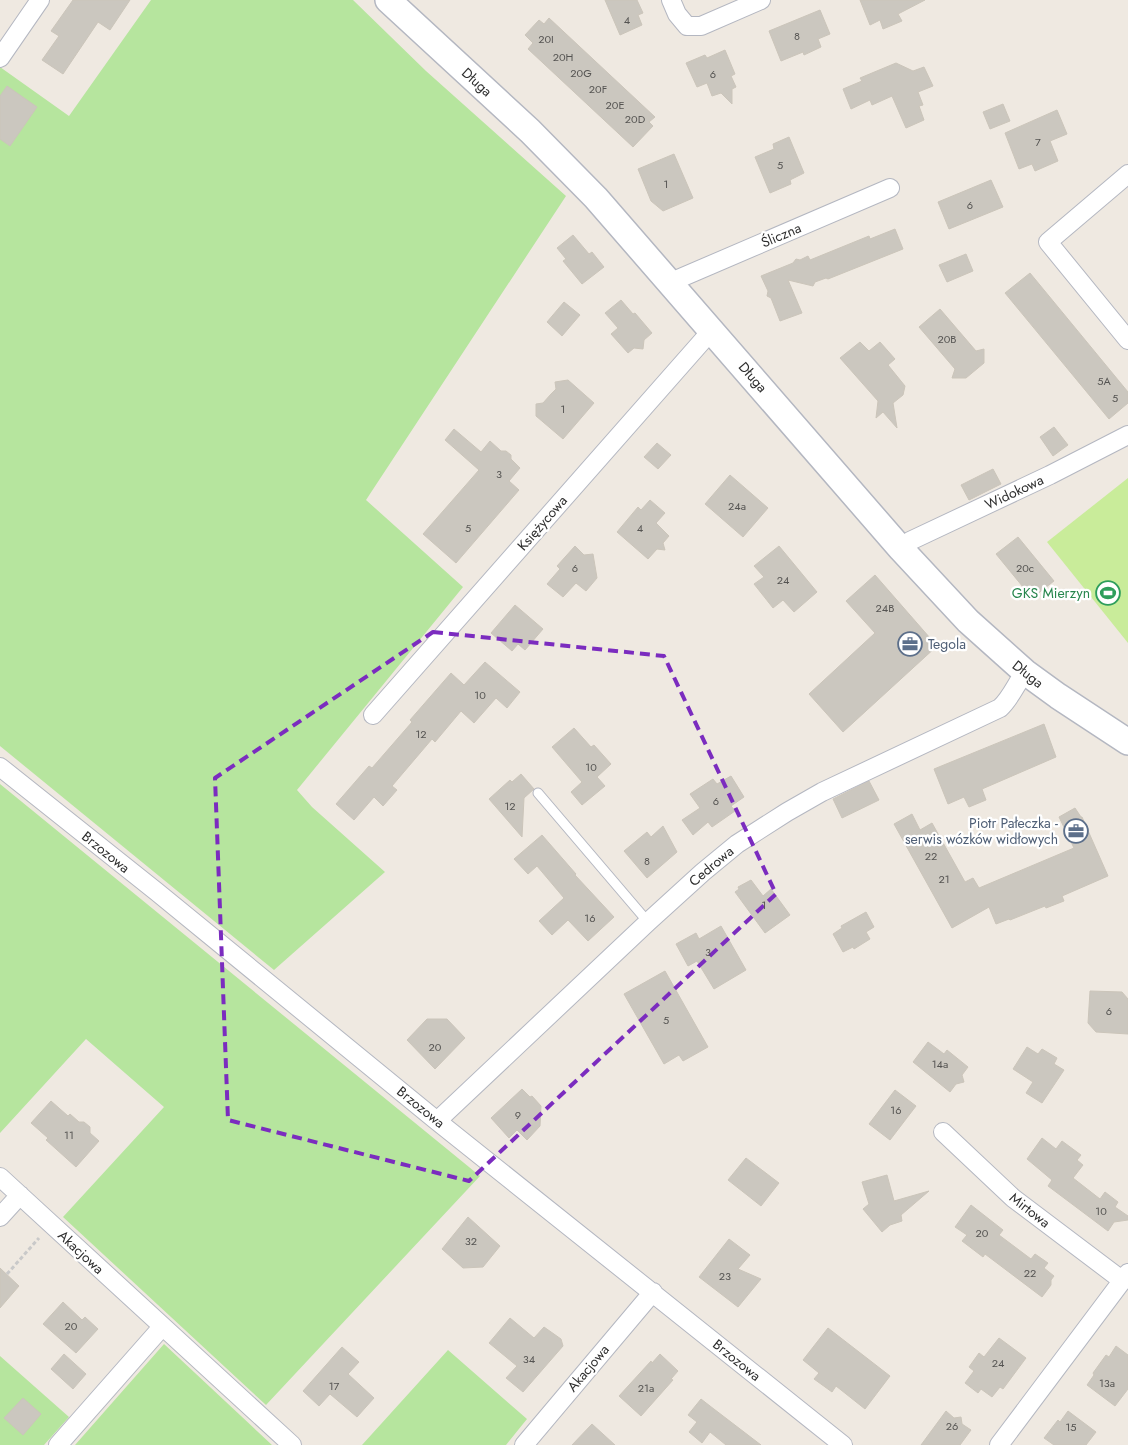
<svg xmlns="http://www.w3.org/2000/svg" width="1128" height="1445" viewBox="0 0 1128 1445" font-family="Jost,sans-serif">
<style>
.green{fill:#b6e59e}
.pitch{fill:#c9ec9a}
.building{fill:#cbc7bf;stroke:#cbc5ba}
.lines{fill:none;stroke-linecap:round;stroke-linejoin:round}
.lane-casing{stroke:#b4b7c1;stroke-width:11}
.street-casing{stroke:#b4b7c1;stroke-width:20}
.secondary-casing{stroke:#b4b7c1;stroke-width:28}
.path{stroke:#c9c9c9;stroke-width:3;stroke-dasharray:4 2.5;stroke-linecap:butt}
.lane{stroke:#fff;stroke-width:9}
.street{stroke:#fff;stroke-width:18}
.secondary{stroke:#fff;stroke-width:25}
.marked{fill:none;stroke:#7b2cbf;stroke-width:4;stroke-dasharray:10 6;stroke-linejoin:round}
.labels{text-anchor:middle;dominant-baseline:central;stroke-width:4.5;stroke-linejoin:round;paint-order:stroke}
.number-label{font-size:11px;fill:#555452}
.street-label{font-size:14px;fill:#2e2e2e;stroke:#fff}
.leisure-label{font-size:14px;fill:#27864d;stroke:#fff;text-anchor:end}
.service-label{font-size:14px;fill:#4e5e75;stroke:#fff;text-anchor:start}
</style>
<rect width="100%" height="100%" fill="#efe9e1"/>
<!-- green -->
<path class="green" d="M151,0H353L426,71L566,196L366,500L463,587L297,790L312,807L385,872L274,970L0,746V67L69,116Z
M0,784L480,1176L266,1405L63,1217L164,1107L86,1039L0,1133Z
M164,1344L272,1445H75Z
M448,1350L527,1419L506,1445H362Z
M0,1356L69,1417L44,1445H0Z"/>
<!-- pitch -->
<path class="pitch" d="M1128,478V643L1047,542Z"/>
<!-- building -->
<path class="building" d="M73,0H130L110,30L98,22L63,74L42,60L59,36L51,31Z
M605,0H637L643,13L638,15L642,25L620,35Z
M860,0H925L898,14L902,21L883,29L880,20L870,25Z
M820,10L830,34L818,39L821,47L804,55L803,52L781,61L769,31Z
M549,18L655,117L649,122L653,126L633,147L528,49L533,43L525,35L539,20L544,24Z
M725,50L735,74L731,76L736,87L732,89V104L721,93L712,96L707,83L697,87L686,63L705,55L707,58Z
M896,63L913,71L924,67L933,86L918,92L923,105L919,106L924,120L906,128L892,96L872,105L870,100L851,109L843,89L862,81L860,78Z
M7,86L37,107L10,146L0,139V96Z
M1003,104L1010,121L990,129L983,112Z
M1057,110L1067,134L1050,141L1058,161L1035,171L1032,164L1019,169L1005,133Z
M789,137L804,173L790,180L791,184L770,193L755,157L774,149L773,144Z
M674,154L693,198L663,211L651,201L638,169Z
M991,180L1003,207L949,229L938,202Z
M895,229L903,249L828,279L826,278L815,282L813,286L788,280L802,313L780,321L771,298L767,296L768,291L761,276L793,263L796,259L800,260L808,256L810,260L869,236L870,239Z
M573,235L589,254L592,252L604,267L582,284L563,261L566,259L557,248Z
M966,254L973,271L947,282L939,265Z
M1030,273L1128,392V403L1109,419L1005,293Z
M621,300L633,314L635,313L652,333L644,340L643,349L634,348L628,353L611,334L618,328L605,313Z
M564,302L580,315L562,336L547,322Z
M940,309L976,351L984,349V363L966,378H952L955,369L919,327Z
M860,342L869,351L880,342L895,359L888,365L905,386L903,395L893,403L897,428L883,412L876,418L878,401L840,358Z
M568,380L594,403L563,439L536,416V404L543,403L551,394L556,389L555,382Z
M1054,427L1068,445L1053,456L1040,437Z
M454,429L481,452L490,441L501,451H506L511,455V459L520,468L509,481L519,490L456,563L423,534L479,470L445,440Z
M657,443L671,455L658,469L644,457Z
M993,469L1001,484L969,500L961,485Z
M730,475L768,508L743,537L705,504Z
M650,500L665,513L656,523L669,536L663,543L665,550L657,549L648,559L617,532L638,507L641,510Z
M1018,537L1054,581L1032,598L996,554Z
M575,546L584,555L593,554L597,578L586,591L576,583L563,597L547,584L560,569L557,566Z
M779,546L817,592L794,612L783,600L773,608L754,584L764,577L754,566Z
M875,575L937,646L843,732L809,694L875,633L846,601Z
M515,605L543,629L525,650L518,644L512,651L491,633Z
M485,662L520,692L507,708L496,698L474,723L461,711L435,742L432,739L392,786L397,790L383,806L374,797L354,820L336,804L369,766L372,768L412,722L410,720L451,673L464,685Z
M1044,724L1056,757L982,789L986,800L969,807L964,797L948,804L934,769Z
M574,728L591,747L594,745L611,764L597,777L605,786L582,805L571,792L582,782L552,747Z
M521,774L534,789L524,798L522,837L489,799L510,780L512,782Z
M731,776L744,797L731,806L735,811L712,827L708,822L693,835L682,820L700,808L690,794L713,779L717,784Z
M869,781L879,800L842,818L833,799Z
M1075,808L1081,817H1082L1108,876L1062,896L1064,901L1046,908L1045,906L1010,920L1009,919L996,924L989,907L952,928L894,824L912,814L920,830L932,823L965,882L973,878L979,888L1074,848L1059,817Z
M663,826L677,852L647,878L624,851L647,832L651,837Z
M542,835L576,874L575,875L614,917L588,941L568,920L552,935L539,921L564,898L537,866L528,874L514,859Z
M751,880L763,896L771,889L790,915L765,933L735,892L739,889L738,887Z
M866,912L874,927L866,932L870,939L854,949L853,947L843,952L833,934L842,928L841,926Z
M721,926L746,970L714,989L697,961L688,966L676,944L696,933L699,939Z
M665,971L708,1047L683,1061L679,1055L664,1064L624,994Z
M1090,991L1122,992L1128,999V1034L1096,1032L1088,1023Z
M427,1019H447L465,1038L435,1069L407,1040Z
M928,1042L944,1054L947,1050L968,1067L962,1075L964,1082L956,1084L950,1092L913,1062Z
M1027,1047L1038,1054L1042,1049L1057,1058L1054,1064L1064,1070L1042,1103L1026,1093L1033,1082L1013,1069Z
M522,1089L530,1097L532,1096L541,1106L540,1126L527,1140L517,1130L509,1138L491,1118Z
M895,1090L916,1106L890,1140L869,1124Z
M51,1101L68,1116L70,1114L79,1122H84L90,1127V1133L99,1141L76,1167L46,1140L48,1138L31,1123Z
M1042,1138L1056,1149L1062,1141L1081,1155L1077,1160L1083,1165L1073,1178L1100,1199L1105,1192L1118,1202L1115,1207L1128,1216V1220L1114,1222L1108,1231L1048,1186L1052,1180L1027,1159Z
M746,1158L779,1183L761,1206L728,1180Z
M887,1175L894,1201L929,1191L901,1215L902,1221L890,1225L882,1232L863,1209L869,1204L862,1182Z
M971,1205L1003,1230L999,1235L1031,1259L1035,1254L1048,1263L1044,1268L1054,1276L1051,1280V1285L1042,1297L985,1254L983,1257L962,1241L967,1235L955,1227Z
M468,1217L500,1246L483,1267L463,1268L442,1249Z
M729,1239L750,1255L738,1269L761,1279L738,1307L699,1277Z
M0,1268L19,1286L0,1308Z
M63,1302L82,1320L85,1317L98,1329L76,1353L43,1324Z
M510,1318L534,1338L544,1327L561,1339L563,1346L523,1392L506,1378L517,1366L489,1343Z
M828,1328L890,1376L865,1409L836,1386L832,1392L814,1379L819,1373L803,1360Z
M999,1338L1026,1358L1003,1389L1000,1387L992,1397L981,1389L978,1393L965,1383L974,1371L969,1367L979,1353L984,1357Z
M1116,1346L1128,1355V1389L1115,1406L1087,1385L1094,1375L1093,1373L1106,1355L1109,1357Z
M342,1347L359,1362L348,1374L374,1398L357,1417L330,1394L319,1406L303,1391Z
M64,1354L86,1374L73,1389L51,1369Z
M660,1354L678,1371L671,1379L673,1380L641,1416L619,1396L651,1361L652,1363Z
M23,1398L41,1414L23,1435L4,1418Z
M701,1399L710,1406L761,1445H726L710,1432L702,1443L689,1432L697,1422L688,1415Z
M946,1411L954,1418L961,1417L962,1424L971,1430L960,1445H921Z
M1068,1411L1096,1432L1086,1445H1054L1044,1438L1058,1420L1060,1422Z
M592,1424L615,1445H572Z"/>
<g class="lines">
<!-- lane casing -->
<g class="lane-casing">
<path id="lane" d="M538,793L648,922"/>
</g>
<!-- street casing -->
<g class="street-casing">
<path id="street" d="M671,0L677,14L687,26H701L761,0
M0,58L40,0
M1128,174L1048,242L1128,340
M671,282L890,188
M901,549L910,541L1050,475L1128,435
M373,715L712,330
M0,767L157,892L437,1121L843,1445
M437,1121L648,922L703,872L737,844L787,812L822,792L1000,708C1011,698 1016,684 1025,672
M943,1132L1013,1198L1123,1281
M0,1177L292,1445
M0,1217L20,1195
M58,1445L162,1327
M524,1445L653,1292
M999,1445L1128,1273"/>
</g>
<!-- secondary casing -->
<g class="secondary-casing">
<path id="secondary" d="M388,0L530,131L596,198L901,549L968,621L1025,672L1058,696L1128,742"/>
</g>
<!-- path -->
<path class="path" d="M7,1274L39,1238"/>
<!-- lane -->
<use href="#lane" class="lane"/>
<!-- street -->
<use href="#street" class="street"/>
<!-- secondary -->
<use href="#secondary" class="secondary"/>
</g>
<!-- marked area -->
<path class="marked" d="M433,632L664,656L776,894L469,1181L228,1120L215,778Z"/>
<!-- icons -->
<defs>
<g id="stadium-ring" transform="scale(1.25)"><circle r="9.5" fill="#fff" stroke="#2e9e5b" stroke-width="1.5"/><path d="M0-5a6.5 5 0 1 0 0 10a6.5 5 0 1 0 0-10ZM-3.5-1.8h7v3.6h-7Z" fill="#2e9e5b"/></g>
<g id="office-ring" transform="scale(1.25)"><circle r="9.5" fill="#fff" stroke="#5c6f8a" stroke-width="1.5"/><path d="M-6-3h4V-5.5h4V-3h4V5H-6ZM-1-4.5V-3h2v-1.5ZM-6 0V1H6V0Z" fill="#5c6f8a"/></g>
</defs>
<g fill-rule="evenodd">
<use href="#stadium-ring" x="1108" y="593"/>
<use href="#office-ring" x="910" y="644"/>
<use href="#office-ring" x="1076" y="831"/>
</g>
<g class="labels">
<!-- number labels -->
<g class="number-label">
<text x="627" y="20">4</text>
<text x="797" y="36">8</text>
<text x="546" y="39">20I</text>
<text x="563" y="57">20H</text>
<text x="581" y="73">20G</text>
<text x="713" y="74">6</text>
<text x="598" y="89">20F</text>
<text x="615" y="105">20E</text>
<text x="635" y="119">20D</text>
<text x="1038" y="142">7</text>
<text x="780" y="165">5</text>
<text x="666" y="184">1</text>
<text x="970" y="205">6</text>
<text x="947" y="339">20B</text>
<text x="1104" y="381">5A</text>
<text x="1115" y="398">5</text>
<text x="563" y="409">1</text>
<text x="499" y="474">3</text>
<text x="737" y="506">24a</text>
<text x="468" y="528">5</text>
<text x="640" y="528">4</text>
<text x="575" y="568">6</text>
<text x="1025" y="568">20c</text>
<text x="783" y="580">24</text>
<text x="885" y="608">24B</text>
<text x="480" y="695">10</text>
<text x="421" y="734">12</text>
<text x="591" y="767">10</text>
<text x="716" y="801">6</text>
<text x="510" y="806">12</text>
<text x="931" y="856">22</text>
<text x="647" y="861">8</text>
<text x="944" y="879">21</text>
<text x="764" y="905">1</text>
<text x="590" y="918">16</text>
<text x="708" y="952">3</text>
<text x="1109" y="1011">6</text>
<text x="666" y="1020">5</text>
<text x="435" y="1047">20</text>
<text x="940" y="1064">14a</text>
<text x="896" y="1110">16</text>
<text x="518" y="1115">9</text>
<text x="69" y="1135">11</text>
<text x="1101" y="1211">10</text>
<text x="982" y="1233">20</text>
<text x="471" y="1241">32</text>
<text x="1030" y="1273">22</text>
<text x="725" y="1276">23</text>
<text x="71" y="1326">20</text>
<text x="529" y="1359">34</text>
<text x="998" y="1363">24</text>
<text x="1107" y="1383">13a</text>
<text x="334" y="1386">17</text>
<text x="646" y="1388">21a</text>
<text x="952" y="1426">26</text>
<text x="1071" y="1427">15</text>
</g>
<!-- street labels -->
<g class="street-label">
<text transform="translate(477 82) rotate(42)">Długa</text>
<text transform="translate(781 235) rotate(-23)">Śliczna</text>
<text transform="translate(753 377) rotate(49)">Długa</text>
<text transform="translate(1014 492) rotate(-25)">Widokowa</text>
<text transform="translate(542 523) rotate(-49)">Księżycowa</text>
<text transform="translate(1028 674) rotate(38)">Długa</text>
<text transform="translate(106 852) rotate(39)">Brzozowa</text>
<text transform="translate(711 866) rotate(-40)">Cedrowa</text>
<text transform="translate(421 1107) rotate(39)">Brzozowa</text>
<text transform="translate(1030 1210) rotate(38)">Mirtowa</text>
<text transform="translate(81 1252) rotate(43)">Akacjowa</text>
<text transform="translate(737 1360) rotate(39)">Brzozowa</text>
<text transform="translate(588 1368) rotate(-50)">Akacjowa</text>
</g>
<!-- leisure labels -->
<g class="leisure-label">
<text x="1090" y="593">GKS Mierzyn</text>
</g>
<!-- service labels -->
<g class="service-label">
<text x="928" y="644">Tegola</text>
<text x="1058" y="823" text-anchor="end">Piotr Pałeczka -<tspan x="1058" dy="16">serwis wózków widłowych</tspan></text>
</g>
</g>
</svg>
